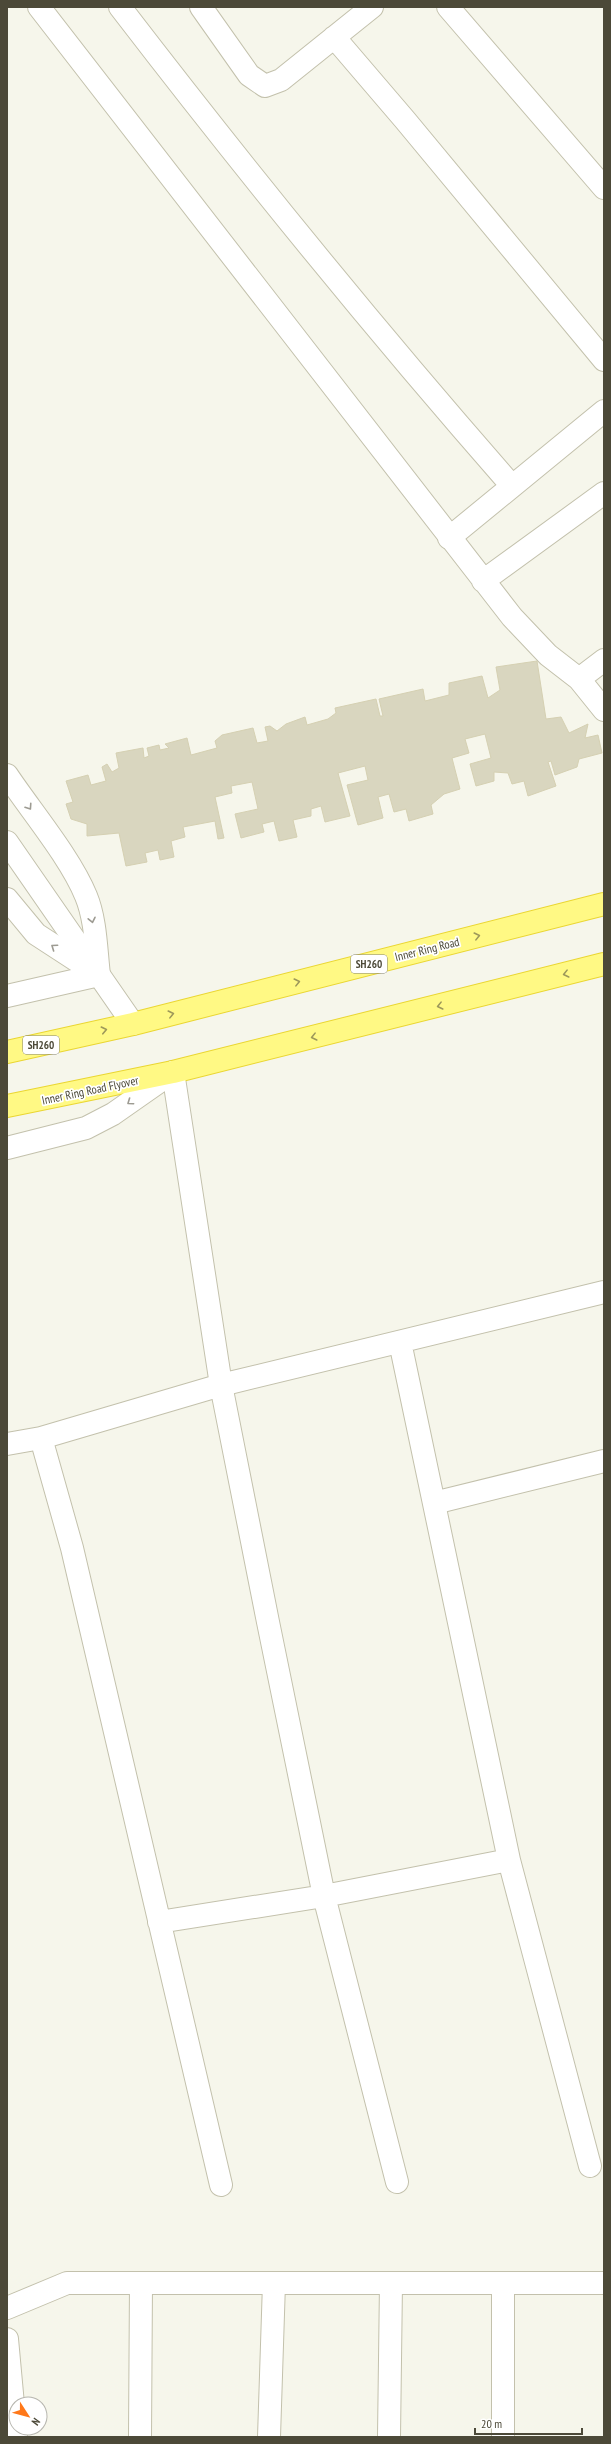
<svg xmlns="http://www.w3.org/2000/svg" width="611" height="2444" viewBox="0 0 611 2444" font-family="'PT Sans Narrow',sans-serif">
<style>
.building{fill:#d9d6bf;stroke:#d5d0b2}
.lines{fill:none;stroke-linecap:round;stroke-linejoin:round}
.service-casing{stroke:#c3c1ac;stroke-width:24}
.minor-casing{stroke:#c3c1ac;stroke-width:24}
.tertiary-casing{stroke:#c3c1ac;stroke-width:24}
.trunk-casing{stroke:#ead632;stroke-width:24}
.service{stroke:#fff;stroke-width:22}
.minor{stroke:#fff;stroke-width:22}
.tertiary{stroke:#fff;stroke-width:22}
.trunk{stroke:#fff984;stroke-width:22}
.oneway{stroke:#9d9b92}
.oneway2{stroke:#9d985a}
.labels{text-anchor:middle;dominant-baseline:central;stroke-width:3.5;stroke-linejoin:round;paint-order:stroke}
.shield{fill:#fff;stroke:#828074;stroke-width:1}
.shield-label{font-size:11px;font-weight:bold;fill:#4c4938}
.street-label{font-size:12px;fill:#4c4938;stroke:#fff}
</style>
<rect width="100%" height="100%" fill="#f6f6eb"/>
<!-- building -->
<path class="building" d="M537,661L546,719L561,717L569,733L588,724L585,738L598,735L602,753L579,759L577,767L555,775L551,761L548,762L556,786L528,796L524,781L512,784L508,773L494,772V781L476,786L470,764L491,758L485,734L465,739L469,753L452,758L460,789L444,794L431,805L433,814L409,821L406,809L394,812L389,794L378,797L383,818L358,825L347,785L368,780L365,766L338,773L350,816L325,822L321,806L311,809V816L293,820L297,837L279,841L274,821L262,824L264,832L241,838L235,814L258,809L252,782L231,786L232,793L215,797L224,838L218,839L215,821L183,827L185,837L171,841L174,857L160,860L158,850L145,853L147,862L126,866L119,833L87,836V824L71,819L66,804L73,802L66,781L88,775L91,785L106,781L102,767L107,764L112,772L119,768L116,753L143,748L144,758L149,756L147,748L159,745L160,750L169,748L165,744L187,738L191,755L217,748L215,741L222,735L253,728L257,743L268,741L265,727L270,726L277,731L286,724L305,717L307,725L328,719L336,713L335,708L376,699L380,716H383L379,699L423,689L425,701L449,695V683L482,676L488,698L500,690L496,667Z"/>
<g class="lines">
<!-- service casing -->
<g class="service-casing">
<path id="service" d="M120,7C246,171 376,331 512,486
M449,538L604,411"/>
</g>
<!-- minor casing -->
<g class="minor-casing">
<path id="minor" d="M39,7L512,617L548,655L579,679L604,710
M201,7L249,75L265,86L281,80L372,7
M448,7L604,188
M334,37L405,120L604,360
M483,581L604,493
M579,679L604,660
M7,775C31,811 70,857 86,896C96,920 96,950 99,975
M7,899L36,934L99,975
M173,1072L221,1385L268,1622L324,1896L397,2182
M41,1438L72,1548L221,2185
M7,1444L41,1438L221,1385L604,1292
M434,1503L604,1461
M509,1860L590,2166
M159,1922L324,1896L509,1860L400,1342
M503,2283V2437
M7,2308L67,2283H604
M7,2339L16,2437
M140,2437L141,2283
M269,2437L274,2283
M389,2437L391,2283"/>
</g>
<!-- tertiary casing -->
<g class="tertiary-casing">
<path id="tertiary" d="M7,842L133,1024
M7,996L99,975
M7,1148L86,1128L113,1114L173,1072"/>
</g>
<!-- trunk casing -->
<g class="trunk-casing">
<path id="trunk" d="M7,1052L133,1024L604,904
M7,1106L173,1072L604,964"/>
</g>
<!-- service -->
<use href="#service" class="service"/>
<!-- minor -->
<use href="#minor" class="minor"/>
<!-- tertiary -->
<use href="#tertiary" class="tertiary"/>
<!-- trunk -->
<use href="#trunk" class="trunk"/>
</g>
<!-- one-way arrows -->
<defs><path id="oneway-chevron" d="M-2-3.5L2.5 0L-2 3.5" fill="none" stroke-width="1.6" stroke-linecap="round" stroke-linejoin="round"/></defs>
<g class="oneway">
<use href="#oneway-chevron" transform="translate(29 807) rotate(56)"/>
<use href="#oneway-chevron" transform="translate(92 920) rotate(78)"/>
<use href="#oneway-chevron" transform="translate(54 947) rotate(-145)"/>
<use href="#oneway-chevron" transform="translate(130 1102) rotate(145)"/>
</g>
<g class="oneway2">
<use href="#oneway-chevron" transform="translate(477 936) rotate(-14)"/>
<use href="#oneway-chevron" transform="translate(566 974) rotate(166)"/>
<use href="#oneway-chevron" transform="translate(297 982) rotate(-14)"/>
<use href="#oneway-chevron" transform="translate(440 1006) rotate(166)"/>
<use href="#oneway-chevron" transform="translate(171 1014) rotate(-14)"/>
<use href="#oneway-chevron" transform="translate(104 1030) rotate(-13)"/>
<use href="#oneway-chevron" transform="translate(314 1037) rotate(166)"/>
</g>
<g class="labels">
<!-- shield labels -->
<g class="shield">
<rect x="351" y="955" width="36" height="18" rx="3"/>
<rect x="23" y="1036" width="36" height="18" rx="3"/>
</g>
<g class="shield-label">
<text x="369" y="964">SH260</text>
<text x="41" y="1045">SH260</text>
</g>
<!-- street labels -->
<g class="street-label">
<text transform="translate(427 949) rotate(-14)">Inner Ring Road</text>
<text transform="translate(90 1090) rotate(-12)">Inner Ring Road Flyover</text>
</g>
</g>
<!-- border -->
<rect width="611" height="2444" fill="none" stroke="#4c4938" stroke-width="16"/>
<!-- north arrow -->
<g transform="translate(28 2416) rotate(126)"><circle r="19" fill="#ffffff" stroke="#b7b6af"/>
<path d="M0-3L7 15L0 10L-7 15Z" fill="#ff7819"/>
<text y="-6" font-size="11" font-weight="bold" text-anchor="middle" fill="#4c4938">N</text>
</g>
<!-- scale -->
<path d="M475 2428v6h107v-6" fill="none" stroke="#4c4938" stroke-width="2"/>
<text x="481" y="2428" font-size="12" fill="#4c4938" stroke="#ffffff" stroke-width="3" paint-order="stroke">20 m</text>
</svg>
